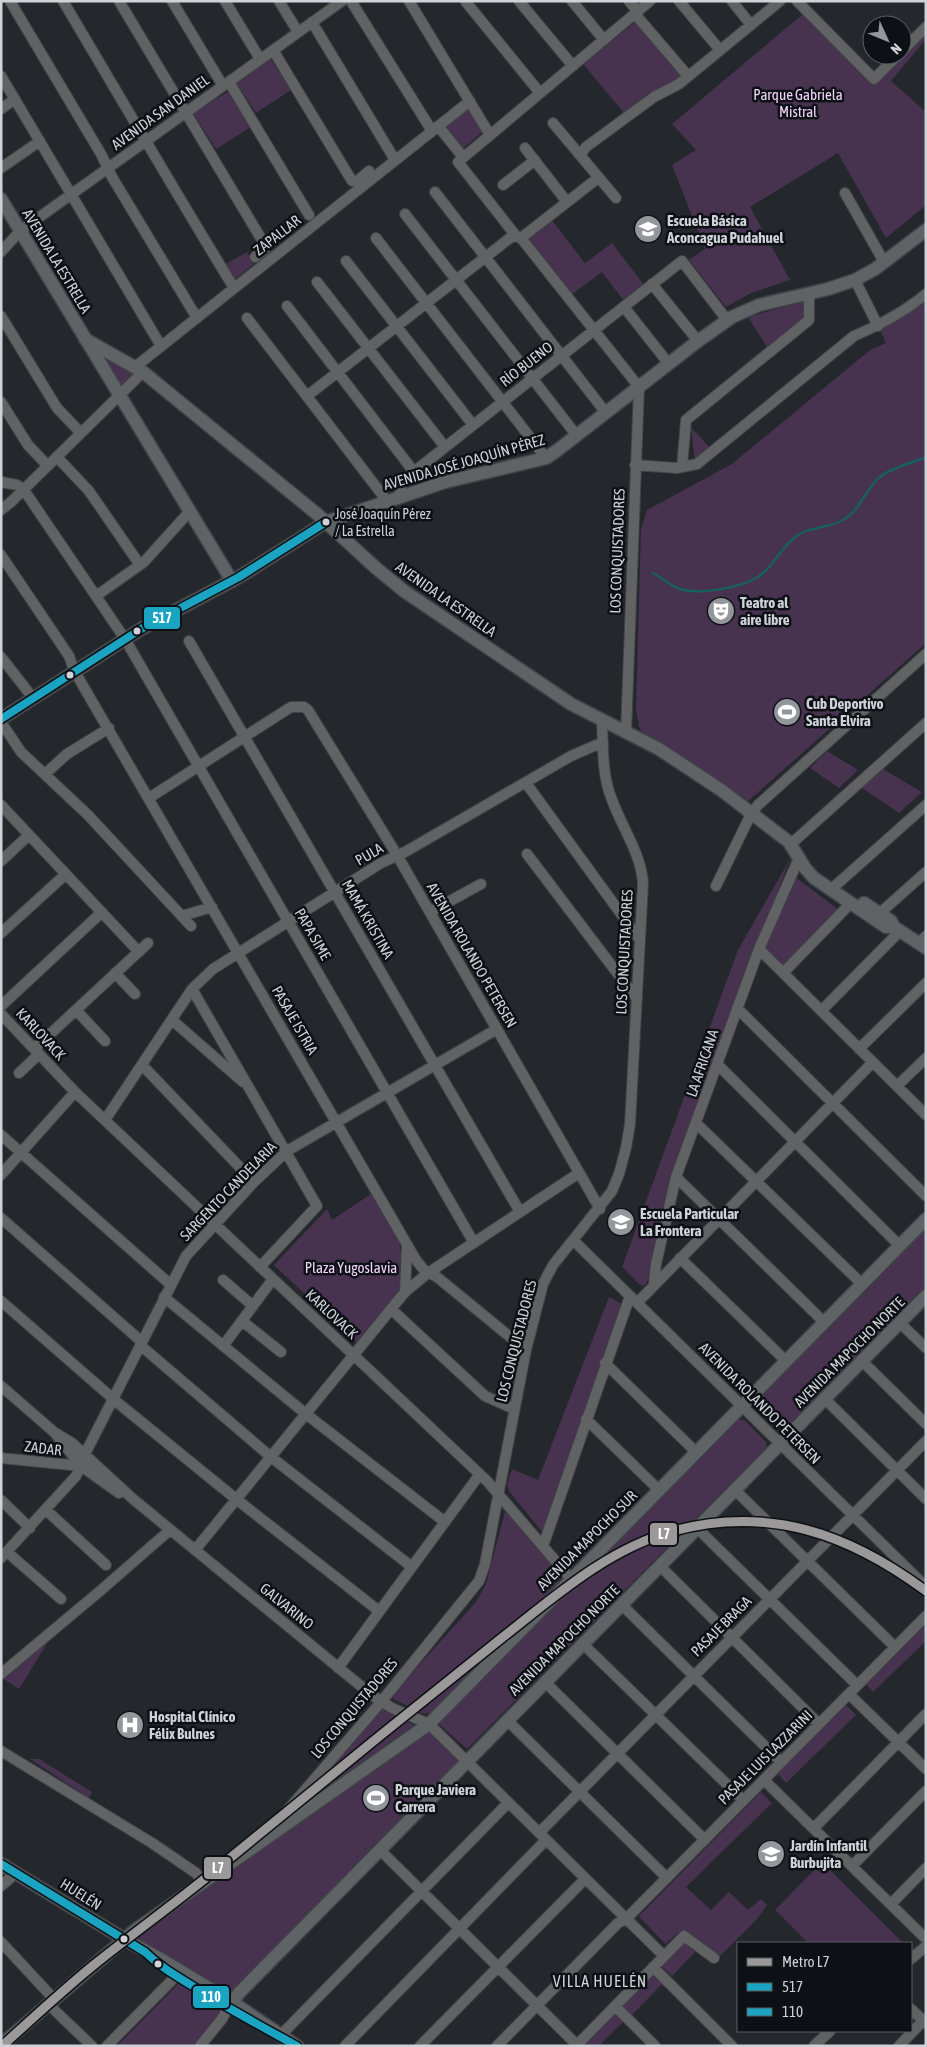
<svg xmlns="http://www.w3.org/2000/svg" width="927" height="2047" viewBox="0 0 927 2047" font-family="'Asap Condensed',sans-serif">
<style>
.green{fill:#47324f}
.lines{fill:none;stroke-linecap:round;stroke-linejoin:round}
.stream{stroke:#185f63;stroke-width:2.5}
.minor-casing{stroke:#404347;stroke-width:12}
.major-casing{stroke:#404347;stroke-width:15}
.minor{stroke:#616263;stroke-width:10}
.major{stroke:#606365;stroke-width:12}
.bus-1-casing{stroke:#0d1014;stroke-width:11}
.bus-2-casing{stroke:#0d1014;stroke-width:11}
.bus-1{stroke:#1aa4c2;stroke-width:8}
.bus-2{stroke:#1aa4c2;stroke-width:8}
.metro-1-casing{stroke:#0d1014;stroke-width:12}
.metro-1{stroke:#9a9898;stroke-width:9}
.bus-dot{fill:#cfd3d9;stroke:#0d1014;stroke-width:2}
.labels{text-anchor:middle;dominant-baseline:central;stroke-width:5;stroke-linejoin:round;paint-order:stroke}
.bus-label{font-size:14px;fill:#cfd3d9;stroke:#0d1014;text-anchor:start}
.park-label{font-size:15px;fill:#f3d5fb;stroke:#0d1014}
.street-label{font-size:15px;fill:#cfd3d9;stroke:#0d1014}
.poi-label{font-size:15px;font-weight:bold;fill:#cfd3d9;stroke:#0d1014;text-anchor:start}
.neighbourhood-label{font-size:16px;letter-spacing:1px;fill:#cfd3d9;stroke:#0d1014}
.line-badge{stroke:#0d1014;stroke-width:2}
.badge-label{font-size:14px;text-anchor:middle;font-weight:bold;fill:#fff}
</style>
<rect width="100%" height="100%" fill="#24282c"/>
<!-- green -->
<path class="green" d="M803,14L874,84L926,31V39L891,81L926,112V205L886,238L838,153L750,207L790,280L751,293L726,307L689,260L705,249L672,165L696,150L672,124Z
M636,21L682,78L649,93L624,113L583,64Z
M270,58L291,90L256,113L235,81Z
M229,91L251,127L216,149L193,113Z
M468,107L485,130L461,150L444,129Z
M551,219L585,263L612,243L644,285L624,301L602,272L571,295L527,238Z
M247,252L254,264L234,280L224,265Z
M926,298V643L746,803L644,735L639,727L636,709L641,529L647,510L732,464L870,350L886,343L879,327Z
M808,300L807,320L769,350L748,317Z
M104,358L137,374L123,389Z
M691,427L711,449L695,462Z
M827,751L858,770L839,788L810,768Z
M881,768L922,792L899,813L859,786Z
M790,859L693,1117L672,1181L650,1277L644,1286L639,1284L622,1267L738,950Z
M794,876L838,909L783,967L764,950Z
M371,1194L399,1242L403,1260L400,1290L358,1344L274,1265L327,1209L332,1220Z
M926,1226V1287L788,1427L778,1429L757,1409L756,1399Z
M609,1297L622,1304L542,1532L509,1491L507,1485L512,1469L538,1480Z
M737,1420H744L766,1442V1448L467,1749L440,1725V1717Z
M506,1508L560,1575L558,1584L432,1712L424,1714L393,1699L392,1695L476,1602L486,1584Z
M926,1622V1641L873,1692L866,1684Z
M51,1637L19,1689L2,1678Z
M845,1704L856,1715L786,1783L776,1772Z
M379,1708L414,1725L291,1813Z
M430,1731L459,1759V1763L233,1994H229L139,1941V1935Z
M30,1759H39L92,1792L89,1798Z
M761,1792L772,1803L686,1887L711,1910L729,1892L748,1910L761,1899L767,1905L757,1919L720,1956L682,1930L665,1944L639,1916Z
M822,1862L902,1942L901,1943H808L775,1910Z
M684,1942L695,1952L672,1976L661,1966Z
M653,1973L663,1983L630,2017L620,2007Z
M181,1981L224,2009L193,2046H117Z
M614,2011L624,2021L599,2046H583Z"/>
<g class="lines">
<!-- stream -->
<path class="stream" d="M653,573C662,578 671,586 680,589C700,595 740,588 758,577C773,567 780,549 794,538C808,526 827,529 843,520C860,511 866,488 880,477C890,468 913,463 926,457"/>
<!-- minor casing -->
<g class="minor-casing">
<path id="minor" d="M10,1L101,154L112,177L197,318
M63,1C120,97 176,193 234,288
M119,1L265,245V249L255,257
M172,1L223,86
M225,1L260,59
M279,1L298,32
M351,1L432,131
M409,1L490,135
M467,1L466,2L540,93
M519,1L573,66
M572,1L604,40
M629,1L638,12
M679,1L720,50
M732,1L751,25
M797,1L874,79L898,55
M635,14L688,76
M312,22L395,160
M273,50L352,181H357L369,171
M902,51L926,27
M1,76L161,346
M229,82L309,215
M1,109L15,99
M553,123L616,198
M438,126L463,157
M525,148L567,202
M580,155L586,147L654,97L679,84L780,1
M1,168L40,141
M503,185L535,160
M435,192L606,413
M845,193L884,262
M405,214L577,436
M516,236L458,162L650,1
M376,238L546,458
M521,238L639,387L626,733
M521,238L598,178
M1,252L20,231L342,1
M346,261L473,425
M855,280L878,326
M317,282L445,447
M652,284L698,341
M287,306L414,472
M624,307L669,364
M1,316L57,408L81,433
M247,318L387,501
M135,367L470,101
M307,396L510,238L516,236L520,238
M1,402L28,445L48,466
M57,457L89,491L140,565
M635,465L677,468L697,464L854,336C880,325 904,312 926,294
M682,467L686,420L809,320V294
M1,482L17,485L24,490L125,639L474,1243
M401,497L400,488L406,478L682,261L727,320
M1,510L11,502L143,372
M1,555L69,656L75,672L416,1260L424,1270L437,1277L526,1350
M96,596L144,562L190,511
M189,641L520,1212
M1,657L33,698
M1,722L21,752L88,815L191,926
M45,774L67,754L109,728
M526,783L640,940
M149,798L291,707H304L308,710L397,855L600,1209
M1,805L139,952
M791,844L926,723
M527,854L637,999
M1,861L29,835
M836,885L926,805
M716,886L751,814L758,805L926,654
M430,912L481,884
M880,913L926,872
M182,916L212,907
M1,933L66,874
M918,943L926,936
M759,949L926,1115
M115,973L135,994
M783,973L850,904
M192,989L317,1206L260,1267
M1,1006L102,912
M737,1008L926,1196
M76,1010L105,1041
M821,1011L900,931
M1,1014L75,1092L487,1481L571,1579
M172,1020L243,1082
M34,1049L148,943
M859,1049L926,983
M717,1064L900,1246
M142,1065L254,1182
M19,1073L39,1054
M897,1086L926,1058
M105,1120L192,989L213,969L381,863L405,852L571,756L603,742
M696,1123L862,1284
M1,1135L171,1285
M1,1175L75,1092
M676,1177L824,1322
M1,1218L142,1342
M573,1240L926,1587
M680,1258L786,1361
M223,1280L253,1306
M654,1284L656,1264L676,1177L759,949L799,858
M405,1292L407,1246
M164,1297L306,1414L445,1522
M1,1301L118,1403L236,1499L379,1611
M637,1303L873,1062
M391,1309L485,1396L514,1409
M242,1321L281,1352
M900,1323L926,1348
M140,1345L271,1457L412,1567
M223,1346L273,1279
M862,1361L926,1424
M605,1363L696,1452
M1,1386L54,1432L81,1466L119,1493
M825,1399L926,1499
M586,1419L659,1490
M54,1432L72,1443L133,1499L373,1696L392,1708L429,1724L664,1956
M1,1458L81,1466
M735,1490L895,1647
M1,1500L30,1528
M46,1510L106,1565
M697,1528L857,1685
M543,1546L630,1296
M195,1550L405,1292L428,1273L579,1173
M7,1552L61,1599
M1,1558L76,1476L87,1450L186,1256L254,1182L287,1151L497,1029
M660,1566L819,1724
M622,1605L781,1762
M583,1644L743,1800
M338,1668L480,1474
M1,1674L100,1591L170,1530
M545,1682L705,1840
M849,1694L926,1769
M507,1720L667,1878
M1,1751L152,1843L196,1873L203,1882
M764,1780L926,1939
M814,1828L926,1714
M273,1832L286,1812L381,1702L479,1581L485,1564L526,1350L543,1284L553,1265L612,1191L619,1174L626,1148L630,1124L643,883C641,854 622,827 612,800C602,776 603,747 602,720
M539,1833L926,1441
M380,1850L578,2046
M852,1866L926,1791
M1,1886L16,1873
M891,1904L926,1868
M1,1942L54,1999
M911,1959L926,1946
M653,1967L732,2046
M48,2004L92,2046
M615,2006L655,2046
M911,2009L926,2023
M280,2036L508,1803
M107,2046L176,1976
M200,2046L222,2019L228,2008
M345,2046L546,1840
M420,2046L585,1879
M497,2046L618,1923L626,1919L926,1616
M576,2046L684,1936L714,1958
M814,2046L830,2031
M899,2046L923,2021"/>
</g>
<!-- major casing -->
<g class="major-casing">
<path id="major" d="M1,199L232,581
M85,339L143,372L317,514L376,568L404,591L571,704L659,749L721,790L789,842L805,868L814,878L886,927H894
M1,719L141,629L239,577L326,522L445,482L546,458L559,449L698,341L732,317L759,305L828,289L855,280L875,269L926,230
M864,903L891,921L894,927L926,948
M1,1864L124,1939L157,1957L232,2002L297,2046
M228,2008L239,1993L926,1296
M1,2045L134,1931L429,1724L926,1219"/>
</g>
<!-- minor -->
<use href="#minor" class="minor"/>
<!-- major -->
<use href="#major" class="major"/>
<!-- bus-1 casing -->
<g class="bus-1-casing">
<path id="bus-1" d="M1,719L141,629L239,577L326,522"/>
</g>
<!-- bus-2 casing -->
<g class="bus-2-casing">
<path id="bus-2" d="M1,1864L145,1952C161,1968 180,1978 199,1990C231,2010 264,2028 297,2046"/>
</g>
<!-- bus-1 -->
<use href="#bus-1" class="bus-1"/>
<!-- bus-2 -->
<use href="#bus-2" class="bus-2"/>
<!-- metro-1 casing -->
<g class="metro-1-casing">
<path id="metro-1" d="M2,2046C33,2018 63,1990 95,1964C130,1936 167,1909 202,1881C260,1834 318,1787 376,1739C418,1705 461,1671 503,1637C555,1596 608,1549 673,1531C769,1505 849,1534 926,1591"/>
</g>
<!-- metro-1 -->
<use href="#metro-1" class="metro-1"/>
</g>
<!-- icons -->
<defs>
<g id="school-disc" transform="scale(1.4375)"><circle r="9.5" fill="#93979c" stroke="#0d1014"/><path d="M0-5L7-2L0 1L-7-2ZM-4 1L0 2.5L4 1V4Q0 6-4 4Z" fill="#fff"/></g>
<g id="theatre-disc" transform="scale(1.4375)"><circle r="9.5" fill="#93979c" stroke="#0d1014"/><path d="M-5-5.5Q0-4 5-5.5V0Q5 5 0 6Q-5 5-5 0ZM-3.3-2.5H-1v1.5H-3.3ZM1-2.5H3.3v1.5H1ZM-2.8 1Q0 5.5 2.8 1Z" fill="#fff"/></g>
<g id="stadium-disc" transform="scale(1.4375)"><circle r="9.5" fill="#93979c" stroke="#0d1014"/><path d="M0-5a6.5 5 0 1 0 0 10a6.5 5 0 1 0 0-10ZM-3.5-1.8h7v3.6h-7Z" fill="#fff"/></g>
<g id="hospital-disc" transform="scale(1.4375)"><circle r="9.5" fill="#93979c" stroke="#0d1014"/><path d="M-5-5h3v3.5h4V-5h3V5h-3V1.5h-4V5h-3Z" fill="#fff"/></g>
</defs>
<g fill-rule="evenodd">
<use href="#school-disc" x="648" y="229"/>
<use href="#theatre-disc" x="721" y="611"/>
<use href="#stadium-disc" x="787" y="712"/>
<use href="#school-disc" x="621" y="1222"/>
<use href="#hospital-disc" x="130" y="1725"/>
<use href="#stadium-disc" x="376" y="1798"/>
<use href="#school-disc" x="771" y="1854"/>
</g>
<!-- markers -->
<g class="bus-dot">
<circle cx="326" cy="522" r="4.5"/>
<circle cx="137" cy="631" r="4.5"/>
<circle cx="70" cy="675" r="4.5"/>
<circle cx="124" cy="1939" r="4.5"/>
<circle cx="158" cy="1964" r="4.5"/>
</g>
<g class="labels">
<!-- bus labels -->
<g class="bus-label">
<text x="335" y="514">José Joaquín Pérez<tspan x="335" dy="17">/ La Estrella</tspan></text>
</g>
<!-- park labels -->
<g class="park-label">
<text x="798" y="94">Parque Gabriela<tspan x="798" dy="17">Mistral</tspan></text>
<text x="351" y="1267">Plaza Yugoslavia</text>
</g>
<!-- street labels -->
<g class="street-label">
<text transform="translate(160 112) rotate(-36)">AVENIDA SAN DANIEL</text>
<text transform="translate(277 235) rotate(-38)">ZAPALLAR</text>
<text transform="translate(57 261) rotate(59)">AVENIDA LA ESTRELLA</text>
<text transform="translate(526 364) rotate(-38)">RÍO BUENO</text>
<text transform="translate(464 462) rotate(-16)">AVENIDA JOSÉ JOAQUÍN PÉREZ</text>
<text transform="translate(617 551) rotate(-88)">LOS CONQUISTADORES</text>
<text transform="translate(446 599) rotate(35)">AVENIDA LA ESTRELLA</text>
<text transform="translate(369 854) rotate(-30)">PULA</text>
<text transform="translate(368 919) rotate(60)">MAMÁ KRISTINA</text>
<text transform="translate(313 934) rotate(60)">PAPA SIME</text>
<text transform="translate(624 952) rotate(-87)">LOS CONQUISTADORES</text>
<text transform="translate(472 955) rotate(60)">AVENIDA ROLANDO PETERSEN</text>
<text transform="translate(295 1020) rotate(60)">PASAJE ISTRIA</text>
<text transform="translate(41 1034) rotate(47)">KARLOVACK</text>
<text transform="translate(702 1063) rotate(-71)">LA AFRICANA</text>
<text transform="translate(228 1191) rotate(-46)">SARGENTO CANDELARIA</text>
<text transform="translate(332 1314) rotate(43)">KARLOVACK</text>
<text transform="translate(516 1341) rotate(-76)">LOS CONQUISTADORES</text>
<text transform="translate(849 1352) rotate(-45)">AVENIDA MAPOCHO NORTE</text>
<text transform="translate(760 1403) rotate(45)">AVENIDA ROLANDO PETERSEN</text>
<text transform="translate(43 1448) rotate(7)">ZADAR</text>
<text transform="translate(587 1540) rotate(-45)">AVENIDA MAPOCHO SUR</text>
<text transform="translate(287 1606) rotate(39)">GALVARINO</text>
<text transform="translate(721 1626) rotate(-45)">PASAJE BRAGA</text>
<text transform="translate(564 1640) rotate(-45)">AVENIDA MAPOCHO NORTE</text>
<text transform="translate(354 1708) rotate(-50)">LOS CONQUISTADORES</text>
<text transform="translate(765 1757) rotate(-45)">PASAJE LUIS LAZZARINI</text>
<text transform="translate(81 1894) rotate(32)">HUELÉN</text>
</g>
<!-- poi labels -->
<g class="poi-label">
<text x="667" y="220">Escuela Básica<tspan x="667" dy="17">Aconcagua Pudahuel</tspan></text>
<text x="740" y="602">Teatro al<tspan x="740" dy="17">aire libre</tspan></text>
<text x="806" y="703">Cub Deportivo<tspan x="806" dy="17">Santa Elvira</tspan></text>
<text x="640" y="1213">Escuela Particular<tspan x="640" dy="17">La Frontera</tspan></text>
<text x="149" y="1716">Hospital Clínico<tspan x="149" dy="17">Félix Bulnes</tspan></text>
<text x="395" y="1789">Parque Javiera<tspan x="395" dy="17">Carrera</tspan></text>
<text x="790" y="1845">Jardín Infantil<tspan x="790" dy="17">Burbujita</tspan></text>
</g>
<!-- neighbourhood labels -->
<g class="neighbourhood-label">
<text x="600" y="1981">VILLA HUELÉN</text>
</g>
</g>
<g class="line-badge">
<rect x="143" y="606" width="38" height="24" rx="5" fill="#1aa4c2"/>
<rect x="649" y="1522" width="29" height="24" rx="5" fill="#9a9898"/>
<rect x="203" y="1856" width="29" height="24" rx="5" fill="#9a9898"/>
<rect x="192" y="1985" width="38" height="24" rx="5" fill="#1aa4c2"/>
</g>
<g class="badge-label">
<text x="162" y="623">517</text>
<text x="664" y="1539">L7</text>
<text x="218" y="1873">L7</text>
<text x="211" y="2002">110</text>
</g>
<!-- border -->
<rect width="927" height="2047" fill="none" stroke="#cfd3d9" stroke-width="5"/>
<!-- legend -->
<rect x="737" y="1942" width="175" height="90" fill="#0d1014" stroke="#5b5e63"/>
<rect x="747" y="1958" width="25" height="8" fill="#9a9898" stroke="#5b5e63"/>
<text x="782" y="1967" font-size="15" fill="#cfd3d9">Metro L7</text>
<rect x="747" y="1983" width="25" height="8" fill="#1aa4c2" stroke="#5b5e63"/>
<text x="782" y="1992" font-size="15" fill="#cfd3d9">517</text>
<rect x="747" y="2008" width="25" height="8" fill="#1aa4c2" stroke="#5b5e63"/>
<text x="782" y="2017" font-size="15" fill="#cfd3d9">110</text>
<!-- north arrow -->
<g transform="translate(887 40) rotate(134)"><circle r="24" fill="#0d1014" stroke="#5b5e63"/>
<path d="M0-4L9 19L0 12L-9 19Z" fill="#93979c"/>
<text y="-8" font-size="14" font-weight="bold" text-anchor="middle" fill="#cfd3d9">N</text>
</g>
</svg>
